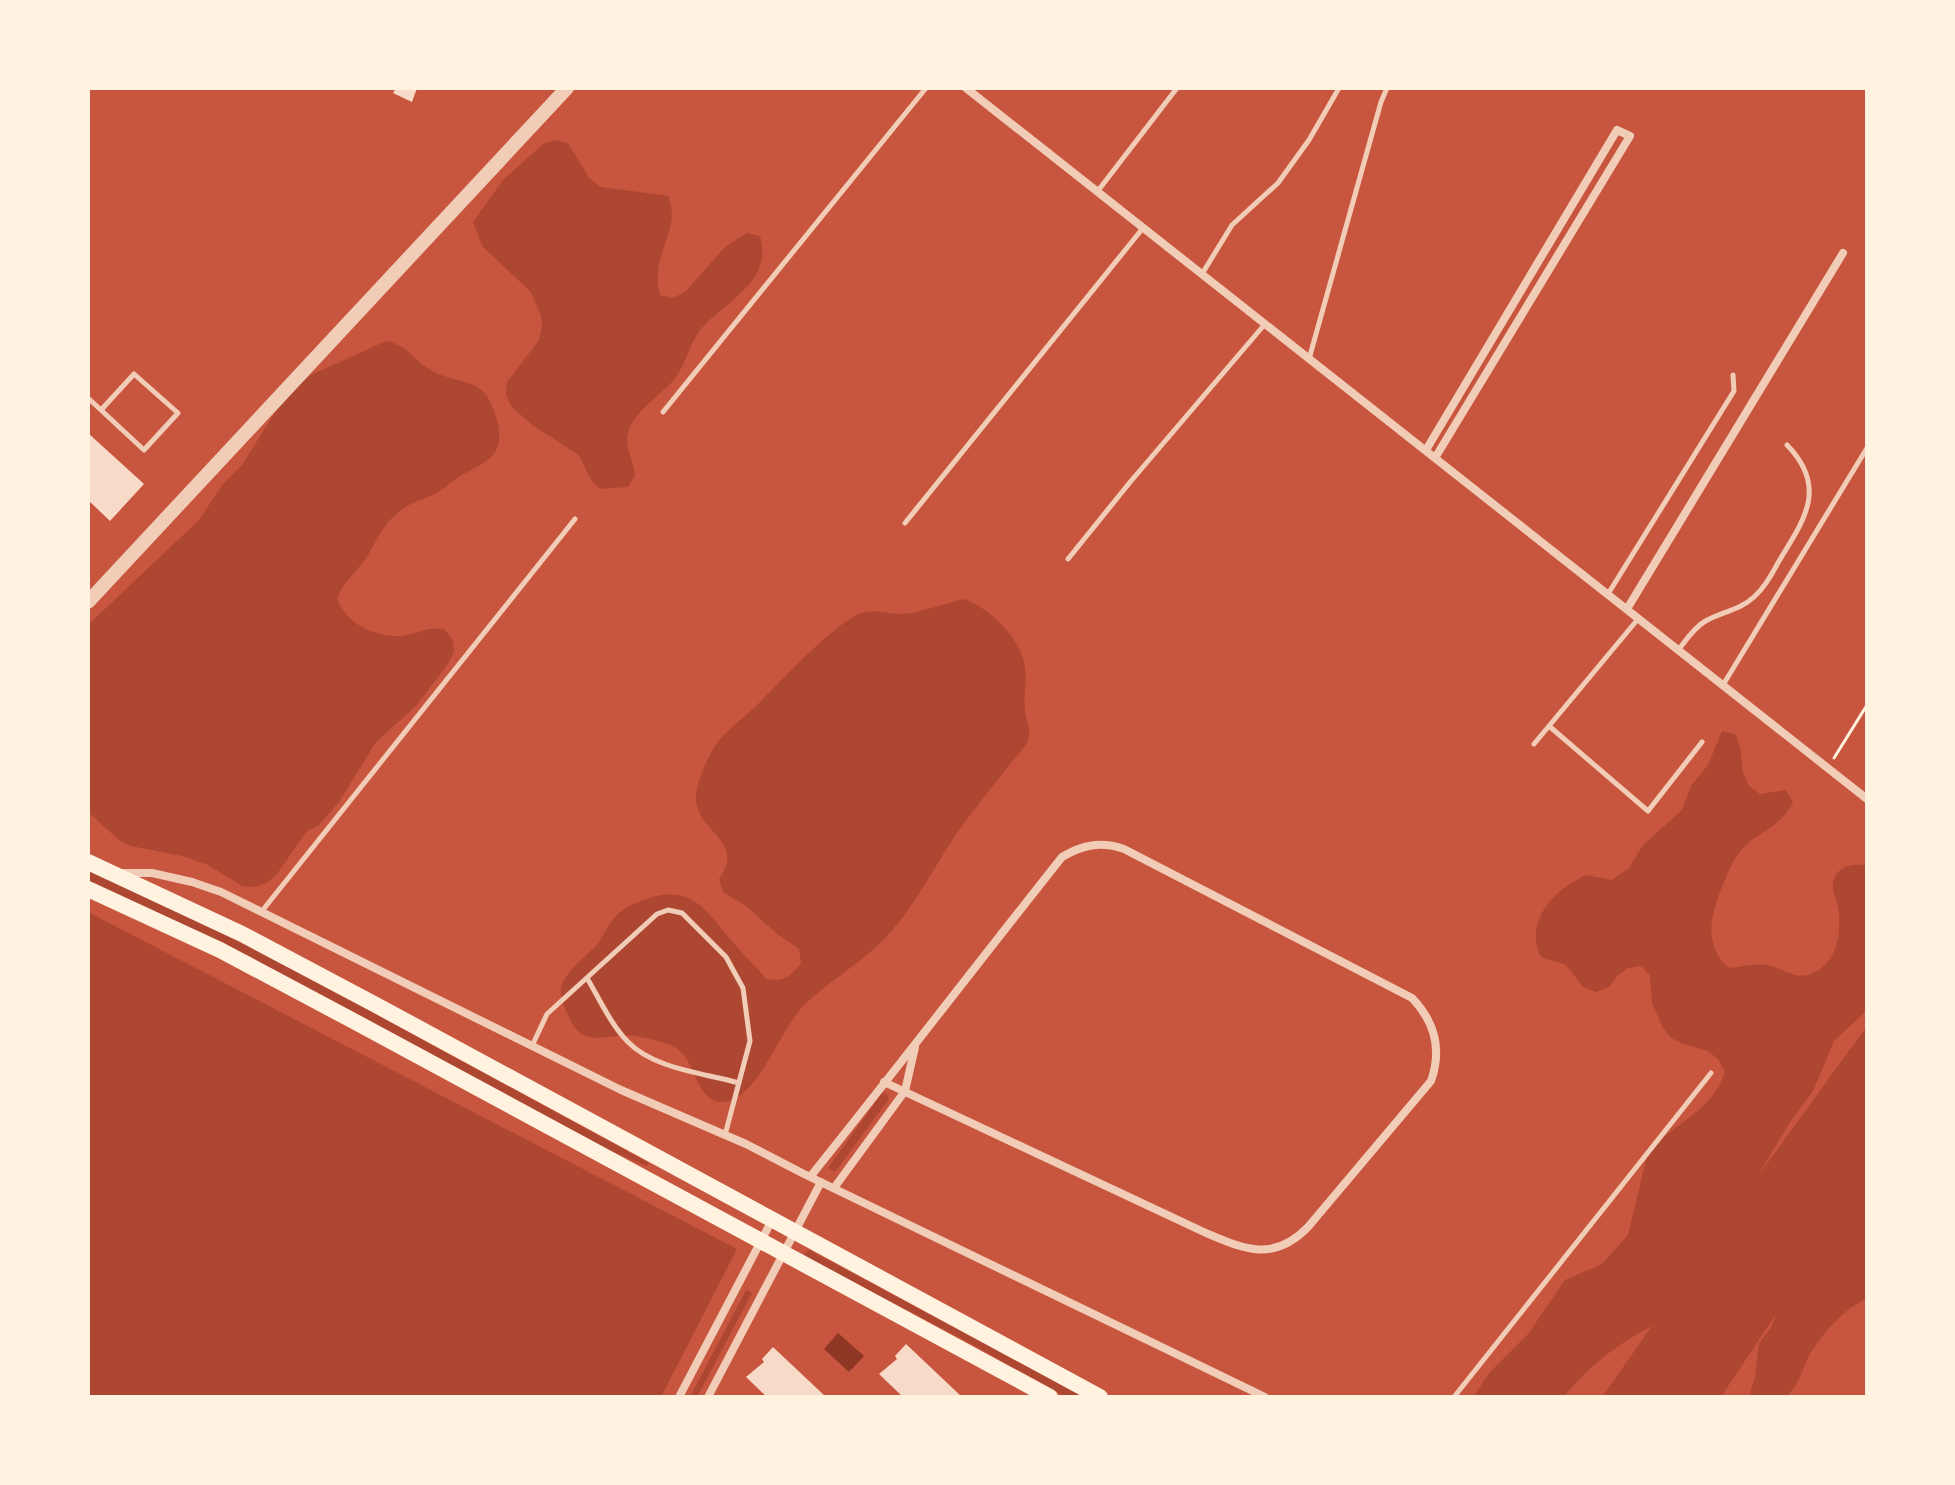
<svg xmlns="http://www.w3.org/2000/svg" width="1955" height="1485" viewBox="0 0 1955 1485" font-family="Jost,sans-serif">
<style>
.green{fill:#ae4732}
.water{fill:#8f3625}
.building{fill:#f7dbc8}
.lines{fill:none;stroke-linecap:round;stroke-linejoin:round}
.path{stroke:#fff3e0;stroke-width:3}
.service{stroke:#f1ccb7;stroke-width:5}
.minor{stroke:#f1ccb7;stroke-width:8}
.tertiary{stroke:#f1ccb7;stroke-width:14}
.secondary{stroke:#fff3e0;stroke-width:16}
</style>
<rect width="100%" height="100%" fill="#c8553d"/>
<!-- green -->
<path class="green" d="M556,140L568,143L589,178L601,187L668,196C683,229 649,253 660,295L673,298L685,292L725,247L747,233L760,236C773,282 728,299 702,328C688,344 686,367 672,382C658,397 634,412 628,433C624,446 634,462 635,475L628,487L600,489L591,480L579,455L532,425L512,407L506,396L507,382L539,340L542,327L541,315L530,291L482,246L473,222L503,180L543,144Z
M386,341C412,346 414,365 441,375C476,387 485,380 497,420C507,459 483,462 457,478C451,482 445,488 438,492C426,500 411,501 400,511C384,523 378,538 368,555C358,571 344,580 337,599C347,624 374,637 401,636C419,635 426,625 445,630L453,640L454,652L448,664L416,706L376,742L339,802L319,825L307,831L277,874L268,882L255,887L242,886L208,865L182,856L131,846L119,840L88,812V625L199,520L222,485L242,465L279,406L297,386L309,376Z
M964,599C990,608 1022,639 1025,668C1027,682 1023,696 1025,710C1026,721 1032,729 1028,740C1024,749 1016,757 1010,764C994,785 977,805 962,826C936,862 918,903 887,936C863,962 830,980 804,1005C781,1029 760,1090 732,1100C699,1112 697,1067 681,1052C670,1042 650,1039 636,1036C607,1032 583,1051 569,1017C565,1010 562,1002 561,994C559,976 583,959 595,947C603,938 607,925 615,917C622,908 635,903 646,899C697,882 709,917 738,948C747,959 758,968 766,979C784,982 791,976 801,963L799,949L776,933L746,906L723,892L719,879C746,840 698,833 696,800C695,783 708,757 717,743C730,726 747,716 761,701C784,678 830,628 857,615C876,606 892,617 911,613C928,610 946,603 964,599Z
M1722,731L1735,734L1740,746L1743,773L1749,786L1760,794L1786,790L1793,802C1782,826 1760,831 1743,848C1734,858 1729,870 1724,882C1712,911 1701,944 1729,968C1741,967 1754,963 1766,965C1782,967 1792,979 1808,975C1837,966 1842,935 1838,908C1837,900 1832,891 1833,883C1835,867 1853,862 1867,866V1001L1864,1013L1834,1041L1813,1091L1788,1125L1758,1176L1867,1026V1299C1846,1306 1818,1338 1808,1358C1801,1372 1798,1388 1785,1397L1776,1395L1749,1397L1755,1377L1759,1343L1771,1328L1776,1314L1721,1397H1602L1652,1326C1619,1343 1586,1368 1564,1397H1473L1490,1372L1528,1334L1565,1280L1602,1264L1628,1235L1647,1156C1671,1121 1710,1116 1725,1072L1719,1060L1708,1051L1683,1044L1671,1038L1663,1028L1652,1003L1650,976L1642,966L1628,968L1617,976L1609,987L1596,992L1583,987L1566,965L1541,957C1523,921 1555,889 1586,875L1611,880L1629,868L1643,845L1682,810L1691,786L1708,765Z
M88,870L252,947L649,1163L647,1166L611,1151L249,956L88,881Z
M88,912L737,1249L661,1397H88Z
M882,1093L887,1094L889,1099L835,1172L828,1168Z
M809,1250L1084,1397H1066L959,1337L806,1258L804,1253Z
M746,1290L752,1293L697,1397H690Z"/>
<!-- water -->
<path class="water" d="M838,1333L864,1356L849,1372L824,1349Z"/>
<!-- building -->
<path class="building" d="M396,88H417L412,102L393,93Z
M88,433L144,484L110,521L88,500Z
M906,1344L962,1397H903L879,1374L897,1359L895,1356Z
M773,1347L826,1397H767L746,1377L764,1362L762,1359Z"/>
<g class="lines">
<!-- path -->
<path class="path" d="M1834,758L1867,705"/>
<!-- service -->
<path class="service" d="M1097,192L1177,88
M1202,274L1232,225L1278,183L1309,140L1339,88
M1309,359L1381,102L1387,88
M88,398L144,450L178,413L134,374L101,410
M663,412L926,88
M905,523L1143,228
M1068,559L1131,481L1265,324
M1608,594L1734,391L1733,375
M1679,649C1686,640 1694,628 1704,622C1720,612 1739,611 1754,597C1767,585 1773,571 1782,556C1807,516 1826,485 1787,445
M1723,685L1867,448
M1549,726L1648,811L1702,742
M1534,744L1638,619
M262,911L575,519
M587,978C599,998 611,1025 628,1042C654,1069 704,1073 739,1083
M532,1046L547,1014L657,914L668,910L682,913L726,957L743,988L750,1041L725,1135
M1454,1397L1711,1073"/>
<!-- minor -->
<path class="minor" d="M966,88L1867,799
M1426,450L1617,130L1630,136L1435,458
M1627,609L1843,253
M121,873H152L192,882L221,892L621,1090L746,1144L804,1174L1265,1397
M810,1177C895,1071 978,963 1062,857C1082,845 1101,841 1124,849L1412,998C1435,1022 1442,1050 1431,1081L1308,1227C1274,1262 1246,1250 1206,1233L884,1082
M834,1188L905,1091L915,1047
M679,1397L772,1220
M708,1397L821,1182"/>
<!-- tertiary -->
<path class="tertiary" d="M88,602L567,88"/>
<!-- secondary -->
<path class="secondary" d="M88,862L242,934L376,1005L1100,1397
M88,889L220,950L348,1018L1050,1397"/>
</g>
<!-- border -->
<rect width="1955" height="1485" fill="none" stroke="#fff3e0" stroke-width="180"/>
</svg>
